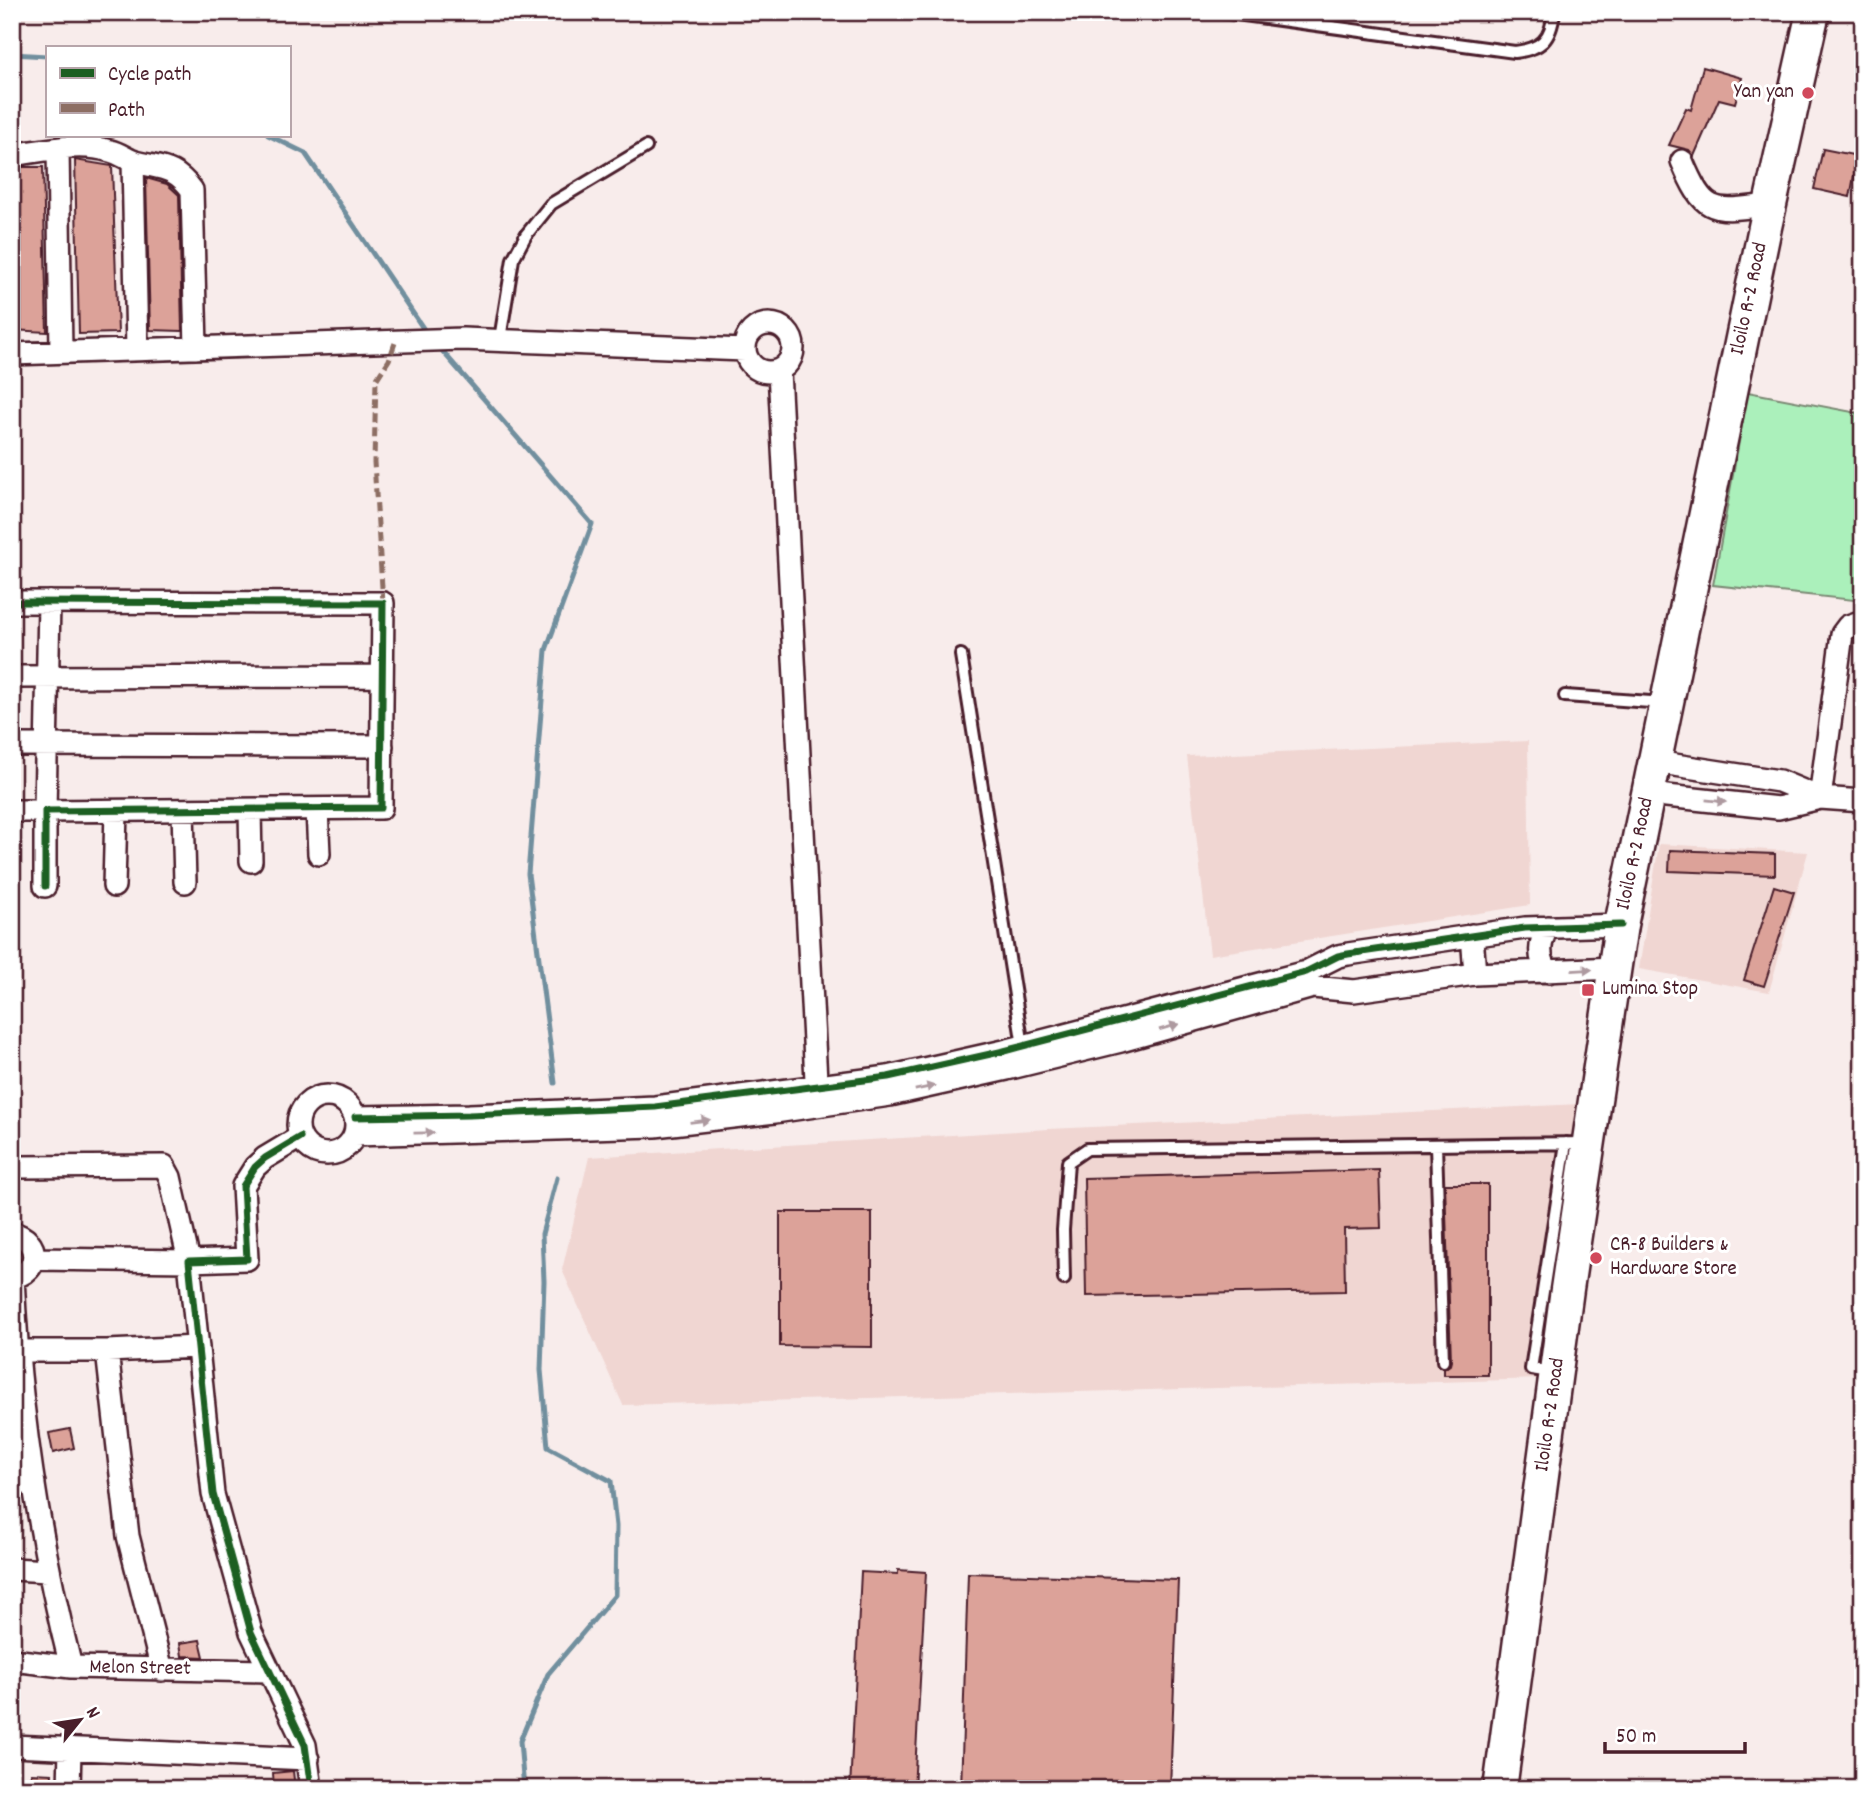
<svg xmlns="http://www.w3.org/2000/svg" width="1875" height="1801" viewBox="0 0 1875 1801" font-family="Dekko,sans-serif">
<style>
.built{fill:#f0d6d2}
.green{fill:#abf0bb;stroke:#7a8873;stroke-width:2}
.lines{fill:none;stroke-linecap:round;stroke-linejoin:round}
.stream{stroke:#718f9e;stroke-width:5}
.building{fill:#dca299;stroke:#4a1f2b;stroke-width:2}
.lane-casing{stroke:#4a1f2b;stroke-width:16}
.street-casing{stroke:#4a1f2b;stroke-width:26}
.secondary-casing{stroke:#4a1f2b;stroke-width:37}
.lane{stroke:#fff;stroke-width:10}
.street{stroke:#fff;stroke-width:21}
.secondary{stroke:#fff;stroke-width:32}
.quiet{stroke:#8d6e63;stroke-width:5;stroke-dasharray:10 5;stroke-linecap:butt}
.cycleway-casing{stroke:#fff;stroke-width:11}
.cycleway{stroke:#1b5e20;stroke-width:7}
.oneway{fill:#ae9aa0}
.poi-dot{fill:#d1495b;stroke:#fff;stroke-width:2.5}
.labels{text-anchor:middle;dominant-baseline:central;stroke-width:6;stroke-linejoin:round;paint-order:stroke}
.poi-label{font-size:21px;fill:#4a1f2b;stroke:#fff;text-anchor:start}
.street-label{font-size:21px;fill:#4a1f2b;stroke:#fff}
</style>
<rect width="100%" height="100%" fill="#f8eceb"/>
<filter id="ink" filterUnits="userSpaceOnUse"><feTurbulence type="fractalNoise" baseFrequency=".0143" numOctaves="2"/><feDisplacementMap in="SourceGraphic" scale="14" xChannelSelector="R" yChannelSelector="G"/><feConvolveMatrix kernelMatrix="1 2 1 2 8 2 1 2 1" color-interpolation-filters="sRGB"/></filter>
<g filter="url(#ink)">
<!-- built -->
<path class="built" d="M1528,741L1530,905L1210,955L1187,756Z
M1659,844L1808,852L1769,992L1639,969Z
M1581,1104L1540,1379L623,1405L562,1270L589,1157L1049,1129Z"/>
<!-- green -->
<path class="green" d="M1748,392L1863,414V601L1713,585Z"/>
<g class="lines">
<!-- stream -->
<path class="stream" d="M12,54L47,56
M268,135L305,153L427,334
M438,346L592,524L546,650L528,874L555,1083
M524,1789L520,1741L548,1674L615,1595L616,1526L611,1481L548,1447L541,1370L544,1281L542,1234L557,1178"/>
</g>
<!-- building -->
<path class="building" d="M1703,67L1742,78L1735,103L1719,99L1694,156L1689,150L1669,145L1686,108L1691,110Z
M1823,149L1858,156L1850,197L1814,189Z
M75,160L112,166L118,333L79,334Z
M17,167H43L47,332L12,330V168Z
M146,178L167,184L179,195L182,331L150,330Z
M1670,850L1775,854V875L1669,871Z
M1774,886L1794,892L1764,986L1744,980Z
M1379,1170L1381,1228L1344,1229L1345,1291L1086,1296L1084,1178Z
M1445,1184H1488V1375H1444V1369L1450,1365L1451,1361Z
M780,1212H872V1347L780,1346Z
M70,1429L74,1448L53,1453L49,1433Z
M898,1570L926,1572L914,1789H850L861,1572L898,1574Z
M968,1573L1178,1580L1170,1789H961Z
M200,1640L204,1657L182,1656L180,1643Z
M293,1771L295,1789H274L273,1773Z
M31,1773L52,1774L51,1789H31Z"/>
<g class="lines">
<!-- lane casing -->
<g class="lane-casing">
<path id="lane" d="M1221,12L1515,52C1541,49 1551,40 1554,12
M500,339L513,259L526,235L551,204L646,147
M961,655L1023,1046
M1565,696L1665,703
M1436,1145L1443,1361
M1064,1279L1063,1230L1068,1162L1087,1149L1586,1143
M1551,1372L1531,1369L1566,1143"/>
</g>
<!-- street casing -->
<g class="street-casing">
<path id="street" d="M58,149L61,351
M12,155C43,151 79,141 110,151C119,153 127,159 135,162C163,169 174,166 192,190L196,348
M133,161L137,350
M1682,161C1705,217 1714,211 1769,205
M745 348a24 24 0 1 1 48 0a24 24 0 1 1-48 0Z
M12,354L463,339L745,350
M779,371L817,1099
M12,602L383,603L381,808L45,811V886
M12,677L382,676
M12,745L382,746
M1655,762L1779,781L1820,798L1863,801
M1648,794L1778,808L1820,798
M1820,798L1842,634L1848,626L1863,621
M317,809L319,854
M183,810L185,882
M250,810L251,861
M12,811H45L49,602
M114,886L116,811
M1548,927C1539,942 1537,958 1549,972
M1472,935L1475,974
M298 1125a29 29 0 1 1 58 0a29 29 0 1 1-58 0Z
M355,1117L469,1115L655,1107L888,1077L1004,1051L1306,972L1338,956L1348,954L1525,928L1621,925
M355,1135L655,1126L775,1112L890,1095L1007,1069L1121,1041L1313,987L1354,991L1475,974L1614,968
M300,1137L265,1158L255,1167L243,1186L247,1259L189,1261L213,1494L251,1632L305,1745L311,1789
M16,1167L164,1166L170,1177L189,1261L34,1259
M12,1233C41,1239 41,1273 12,1277
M13,1277C19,1409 39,1540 71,1667
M16,1351H107L198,1347
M107,1351L128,1536L162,1670
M12,1483H34
M12,1569L48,1571
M12,1660L71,1667L268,1671
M12,1746L308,1759
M69,1789L70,1748"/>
</g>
<!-- secondary casing -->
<g class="secondary-casing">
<path id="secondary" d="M1500,1789L1567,1289L1621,925L1765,227L1813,12"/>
</g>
<!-- lane -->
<use href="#lane" class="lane"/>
<!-- street -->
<use href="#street" class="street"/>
<!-- secondary -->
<use href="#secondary" class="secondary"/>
<!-- quiet -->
<path class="quiet" d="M383,603L374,462L376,380L389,360L396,340"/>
<!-- cycleway casing -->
<g class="cycleway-casing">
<path id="cycleway" d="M12,602L383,603L381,808L45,811V886
M355,1117L469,1115L655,1107L888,1077L1004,1051L1306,972L1338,956L1348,954L1525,928L1621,925
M300,1137L265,1158L255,1167L243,1186L247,1259L189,1261L213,1494L251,1632L305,1745L311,1789"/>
</g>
<!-- cycleway -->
<use href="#cycleway" class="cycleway"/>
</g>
<!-- one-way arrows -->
<defs><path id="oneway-solid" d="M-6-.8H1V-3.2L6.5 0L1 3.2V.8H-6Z" transform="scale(1.75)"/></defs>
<g class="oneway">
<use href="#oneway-solid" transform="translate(1716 801) rotate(6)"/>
<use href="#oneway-solid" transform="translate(1582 970) rotate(-3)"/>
<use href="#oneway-solid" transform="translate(1169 1027) rotate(-16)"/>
<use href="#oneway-solid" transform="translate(925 1088) rotate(-12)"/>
<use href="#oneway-solid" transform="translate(700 1121) rotate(-7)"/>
<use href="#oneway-solid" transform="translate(424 1133) rotate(-1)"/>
</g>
</g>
<!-- markers -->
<g class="poi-dot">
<circle cx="1808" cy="93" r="7"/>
<rect x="1581" y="983" width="14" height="14" rx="3.5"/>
<circle cx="1596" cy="1258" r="7"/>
</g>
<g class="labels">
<!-- poi labels -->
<g class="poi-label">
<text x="1794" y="93" text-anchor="end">Yan yan</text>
<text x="1602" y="990">Lumina Stop</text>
<text x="1610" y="1246">CR-8 Builders &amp;<tspan x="1610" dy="24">Hardware Store</tspan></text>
</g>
<!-- street labels -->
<g class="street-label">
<text transform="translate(1750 299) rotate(-78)">Iloilo R-2 Road</text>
<text transform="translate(1636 854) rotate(-78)">Iloilo R-2 Road</text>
<text transform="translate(1551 1415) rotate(-82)">Iloilo R-2 Road</text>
<text transform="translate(140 1669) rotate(1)">Melon Street</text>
</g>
</g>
<!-- margin -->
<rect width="1875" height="1801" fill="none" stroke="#fff" stroke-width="42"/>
<rect x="21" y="21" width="1833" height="1759" fill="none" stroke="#4a1f2b" stroke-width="2.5" filter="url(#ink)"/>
<!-- legend -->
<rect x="46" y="46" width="245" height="91" fill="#ffffff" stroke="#b7a5aa" stroke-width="2"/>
<rect x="60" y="68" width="35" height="10" fill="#1b5e20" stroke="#b7a5aa" stroke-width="2"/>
<text x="108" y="80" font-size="21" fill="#4a1f2b">Cycle path</text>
<rect x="60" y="103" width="35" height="10" fill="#8d6e63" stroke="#b7a5aa" stroke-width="2"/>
<text x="108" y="116" font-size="21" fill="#4a1f2b">Path</text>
<!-- north arrow -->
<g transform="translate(80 1720) rotate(60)" stroke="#ffffff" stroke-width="5" paint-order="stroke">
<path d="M0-5L12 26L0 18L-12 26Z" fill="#4a1f2b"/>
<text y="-10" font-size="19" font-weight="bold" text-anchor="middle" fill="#4a1f2b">N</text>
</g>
<!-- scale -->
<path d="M1605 1742v10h140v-10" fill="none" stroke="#4a1f2b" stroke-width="3.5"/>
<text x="1616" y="1742" font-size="21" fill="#4a1f2b" stroke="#ffffff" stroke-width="5" paint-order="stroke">50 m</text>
</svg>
